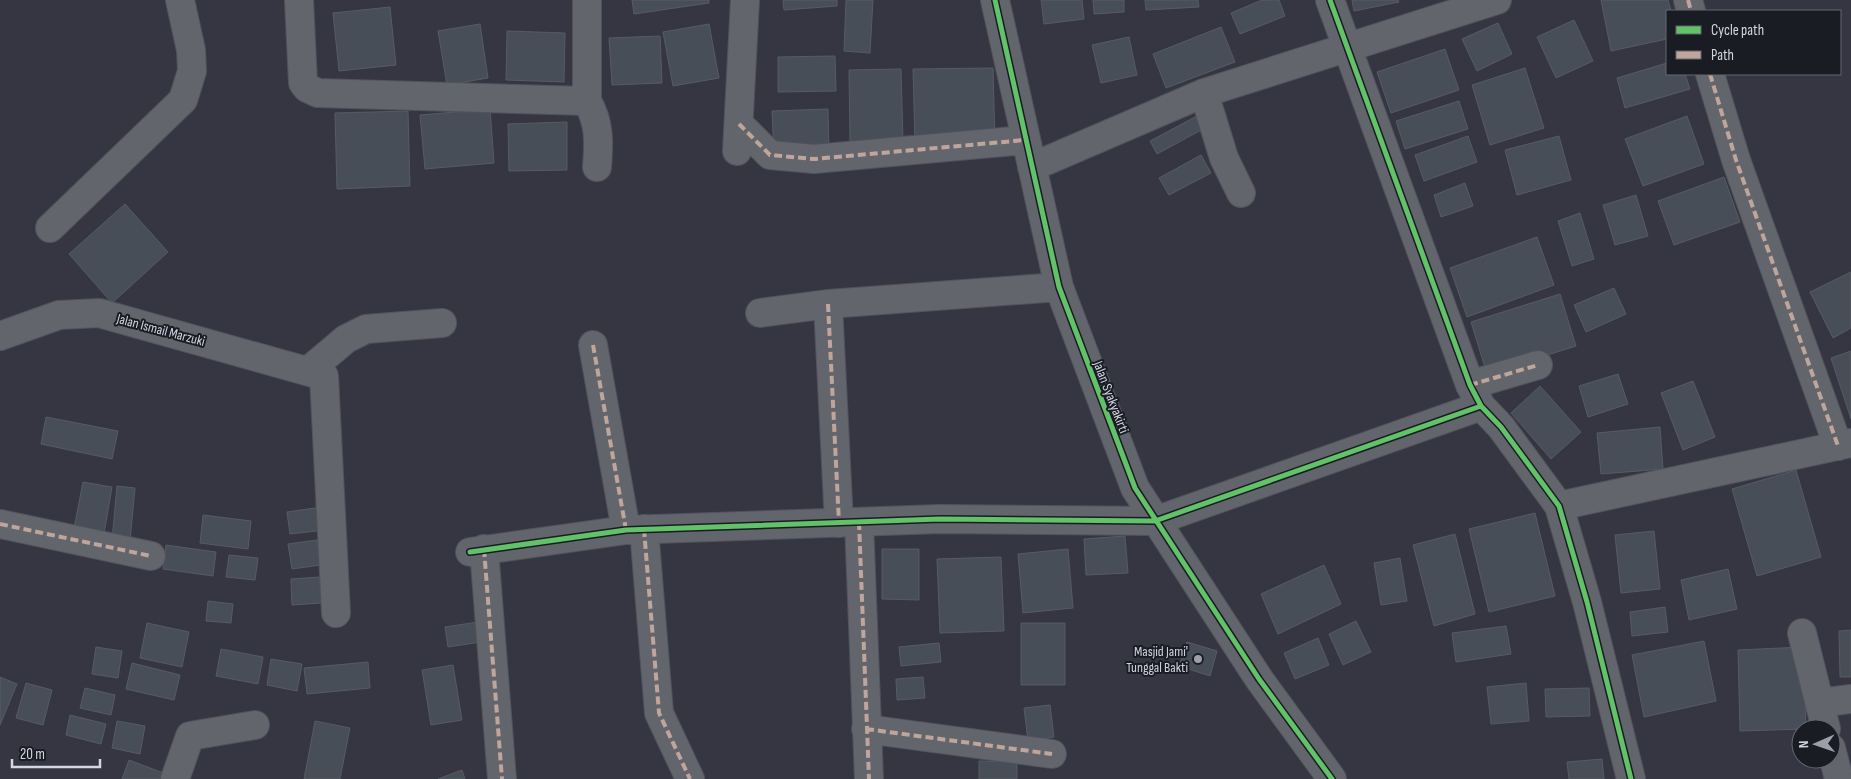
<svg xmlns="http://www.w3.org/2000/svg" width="1851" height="779" viewBox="0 0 1851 779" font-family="'Sofia Sans Condensed',sans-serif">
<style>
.building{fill:#484e58;stroke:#575b63}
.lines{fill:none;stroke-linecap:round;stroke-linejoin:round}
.minor-casing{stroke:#51535c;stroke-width:30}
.minor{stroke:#63656d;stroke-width:28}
.quiet{stroke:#c0a59a;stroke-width:4;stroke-dasharray:8 4;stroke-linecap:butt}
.cycleway-casing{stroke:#1a1c24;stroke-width:8}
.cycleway{stroke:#61c268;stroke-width:5}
.poi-dot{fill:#9c9eaa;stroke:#1a1c24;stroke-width:2}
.labels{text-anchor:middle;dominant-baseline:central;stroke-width:4;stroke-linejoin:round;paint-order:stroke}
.street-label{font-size:14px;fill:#d3d6e2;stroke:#1a1c24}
.poi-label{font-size:14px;fill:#d3d6e2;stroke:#1a1c24;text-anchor:end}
</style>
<rect width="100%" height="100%" fill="#353641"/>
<!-- building -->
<path class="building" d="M632,0H709V3L634,14Z
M783,0H837V6L784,10Z
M846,0H873L870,53L844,51Z
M1041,0H1082L1084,19L1044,24Z
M1093,0H1124V12L1094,14Z
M1145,0H1198L1199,7L1146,10Z
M1262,0H1279L1285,16L1240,34L1231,13Z
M1352,0H1398L1399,2L1354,11Z
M1601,0H1668L1671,11H1667V39L1611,51Z
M390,7L396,65L339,71L333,13Z
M1574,20L1593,61L1556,78L1537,37Z
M1498,23L1512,54L1477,71L1462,39Z
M480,24L488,78L447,85L438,31Z
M709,24L719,78L673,86L663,32Z
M1221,27L1235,62L1166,88L1153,54Z
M507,31L565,33L564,82L506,80Z
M660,36L662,83L612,85L609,38Z
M1129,37L1137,75L1101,83L1092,45Z
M1445,49L1459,90L1391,113L1377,72Z
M835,56L836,91L778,92V57Z
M1667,63V74H1685L1690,89L1625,108L1617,78Z
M993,68L995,142L915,144L913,69Z
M1525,68L1544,128L1490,145L1472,85Z
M901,69L903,142L850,143L849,70Z
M1459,101L1468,129L1405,149L1396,121Z
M490,109L494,163L425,169L420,115Z
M828,109L829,152L774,154L772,111Z
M408,111L410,186L337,189L335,113Z
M1197,116L1203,129L1157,154L1150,141Z
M1687,116L1704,164L1643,186L1625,139Z
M567,122V170L509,171L508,124Z
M1468,136L1477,162L1424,181L1415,155Z
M1559,136L1571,180L1517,195L1505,150Z
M1201,155L1211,173L1169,195L1159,178Z
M1724,177L1740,222L1674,245L1658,201Z
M1465,183L1473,206L1441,217L1434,195Z
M1636,195L1648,236L1615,245L1603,205Z
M125,204L168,252L112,303L69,254Z
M1580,213L1594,259L1572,266L1558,221Z
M1537,237L1554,285L1467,317L1450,268Z
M1851,272V328L1833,338L1810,292Z
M1614,288L1626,314L1586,332L1574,305Z
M1560,294L1576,346L1487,374L1471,322Z
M1851,351V419L1831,358Z
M1618,374L1628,404L1588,417L1579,386Z
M1693,381L1715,437L1683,450L1661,393Z
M1540,386L1581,432L1551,459L1511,413Z
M46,417L118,431L112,459L41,444Z
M1660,427L1663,469L1601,474L1597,433Z
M1796,470L1821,557L1757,576L1732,489Z
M83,482L112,487L104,534L74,528Z
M117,486L135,488L130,541L112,540Z
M322,507L325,530L290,534L287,512Z
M1535,513L1555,596L1489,612L1469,529Z
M203,515L251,521L248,549L200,543Z
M1654,531L1660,589L1621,593L1615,535Z
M1455,534L1475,614L1434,626L1413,545Z
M1125,536L1128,573L1086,575L1084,539Z
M317,540L321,565L292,569L288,544Z
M166,545L216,552L213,576L163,569Z
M882,549H919V600L882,599Z
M1068,549L1073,608L1023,613L1018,554Z
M229,555L258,558L255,580L226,577Z
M1001,557L1004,631L940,633L937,559Z
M1400,558L1407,601L1381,605L1374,563Z
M1324,565L1341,604L1278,634L1261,594Z
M1728,569L1737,609L1689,620L1681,580Z
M320,577L322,603L292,605L291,579Z
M208,601L233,604L231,623L206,621Z
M1665,607L1668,632L1632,636L1630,612Z
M1356,621L1371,652L1343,665L1329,634Z
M478,622L481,642L448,647L445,627Z
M147,623L189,632L182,667L140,658Z
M1021,623H1065V685H1021Z
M1506,626L1511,654L1456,662L1452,633Z
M1851,630V677H1840L1839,631Z
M1318,638L1329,665L1295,679L1284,653Z
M1704,641L1716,701L1644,717L1632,655Z
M1187,642L1217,651L1210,676L1179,666Z
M939,643L941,662L901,666L899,647Z
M96,647L122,651L118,678L92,674Z
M1803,647L1806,729L1740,731L1738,650Z
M221,649L263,657L258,684L216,676Z
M271,659L302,664L297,691L267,685Z
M368,662L370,688L307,694L304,668Z
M132,663L180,675L174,700L126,689Z
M453,665L462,720L431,725L422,670Z
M0,677L17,684L0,725Z
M923,677L925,698L897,700L896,679Z
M26,683L52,690L43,725L16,718Z
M1526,683L1529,721L1491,724L1487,687Z
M85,688L115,695L111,715L80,708Z
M1589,688L1590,716L1546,717L1545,689Z
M1050,705L1054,737L1028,741L1024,708Z
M70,715L106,724L101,744L66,735Z
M117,721L145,726L140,754L112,748Z
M315,721L350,728L340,779H304Z
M1602,759L1604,779H1569L1567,762Z
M129,760L166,774L164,779H122Z
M979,761L1017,762V779H979Z
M462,770L465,779H438Z"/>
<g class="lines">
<!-- minor casing -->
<g class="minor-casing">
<path id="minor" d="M299,0L303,83L307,88L318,93L587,101V0
M995,0L1059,287L1135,488L1259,679L1332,779
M1330,0L1470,385L1481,406L1501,427L1559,506L1587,602L1631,779
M1688,0L1691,11
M1710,74L1736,160L1838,446
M1204,93L1224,158L1241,193
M587,101C600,123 599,143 597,167
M739,124L770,155L814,159L1025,140
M737,151L745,0
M1032,167L1204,93L1497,0
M50,228L183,100L192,71L191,50L180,0
M828,304L839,523
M760,313L828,304L1059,287
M0,336L59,315L99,313L324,376L336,613
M593,345L626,530
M308,371L346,339L366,329L442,323
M1470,385L1538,365
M1559,506L1851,443
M859,522L869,779
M0,524L151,556
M644,529L659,713L690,779
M484,549L502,779
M470,552L626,530L940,519L1155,521L1481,406
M1802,633L1826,729
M1820,703L1851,699
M866,729L1052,754
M1831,748L1839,779
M175,779L190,736L255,725"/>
</g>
<!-- minor -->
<use href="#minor" class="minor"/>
<!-- quiet -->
<path class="quiet" d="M1688,0L1691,11
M1710,74L1736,160L1838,446
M739,124L770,155L814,159L1025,140
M828,304L839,523
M593,345L626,530
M1470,385L1538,365
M859,522L869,779
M0,524L151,556
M644,529L659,713L690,779
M484,549L502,779
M866,729L1052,754"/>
<!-- cycleway casing -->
<g class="cycleway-casing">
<path id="cycleway" d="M995,0L1059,287L1135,488L1259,679L1332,779
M1330,0L1470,385L1481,406L1501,427L1559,506L1587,602L1631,779
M470,552L626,530L940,519L1155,521L1481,406"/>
</g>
<!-- cycleway -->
<use href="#cycleway" class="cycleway"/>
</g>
<!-- markers -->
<circle class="poi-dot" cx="1198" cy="659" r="5"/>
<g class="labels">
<!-- street labels -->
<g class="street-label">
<text transform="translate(161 330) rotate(15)">Jalan Ismail Marzuki</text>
<text transform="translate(1111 397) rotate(69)">Jalan Syakyakirti</text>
</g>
<!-- poi labels -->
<g class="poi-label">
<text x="1188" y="651">Masjid Jami'<tspan x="1188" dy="16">Tunggal Bakti</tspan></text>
</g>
</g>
<!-- legend -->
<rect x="1666" y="10" width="175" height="65" fill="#1a1c24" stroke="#646670"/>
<rect x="1676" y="26" width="25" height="8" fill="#61c268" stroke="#646670"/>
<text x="1711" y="35" font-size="15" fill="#d3d6e2">Cycle path</text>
<rect x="1676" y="51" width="25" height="8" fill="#c0a59a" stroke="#646670"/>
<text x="1711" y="60" font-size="15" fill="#d3d6e2">Path</text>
<!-- north arrow -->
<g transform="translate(1816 744) rotate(268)"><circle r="24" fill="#1a1c24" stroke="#646670"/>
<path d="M0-4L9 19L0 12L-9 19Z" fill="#9c9eaa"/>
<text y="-8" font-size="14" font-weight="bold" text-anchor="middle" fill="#d3d6e2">N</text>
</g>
<!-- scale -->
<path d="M12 759v8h88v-8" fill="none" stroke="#d3d6e2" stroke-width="2.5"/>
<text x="20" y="759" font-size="15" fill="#d3d6e2" stroke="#1a1c24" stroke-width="4" paint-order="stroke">20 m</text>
</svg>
